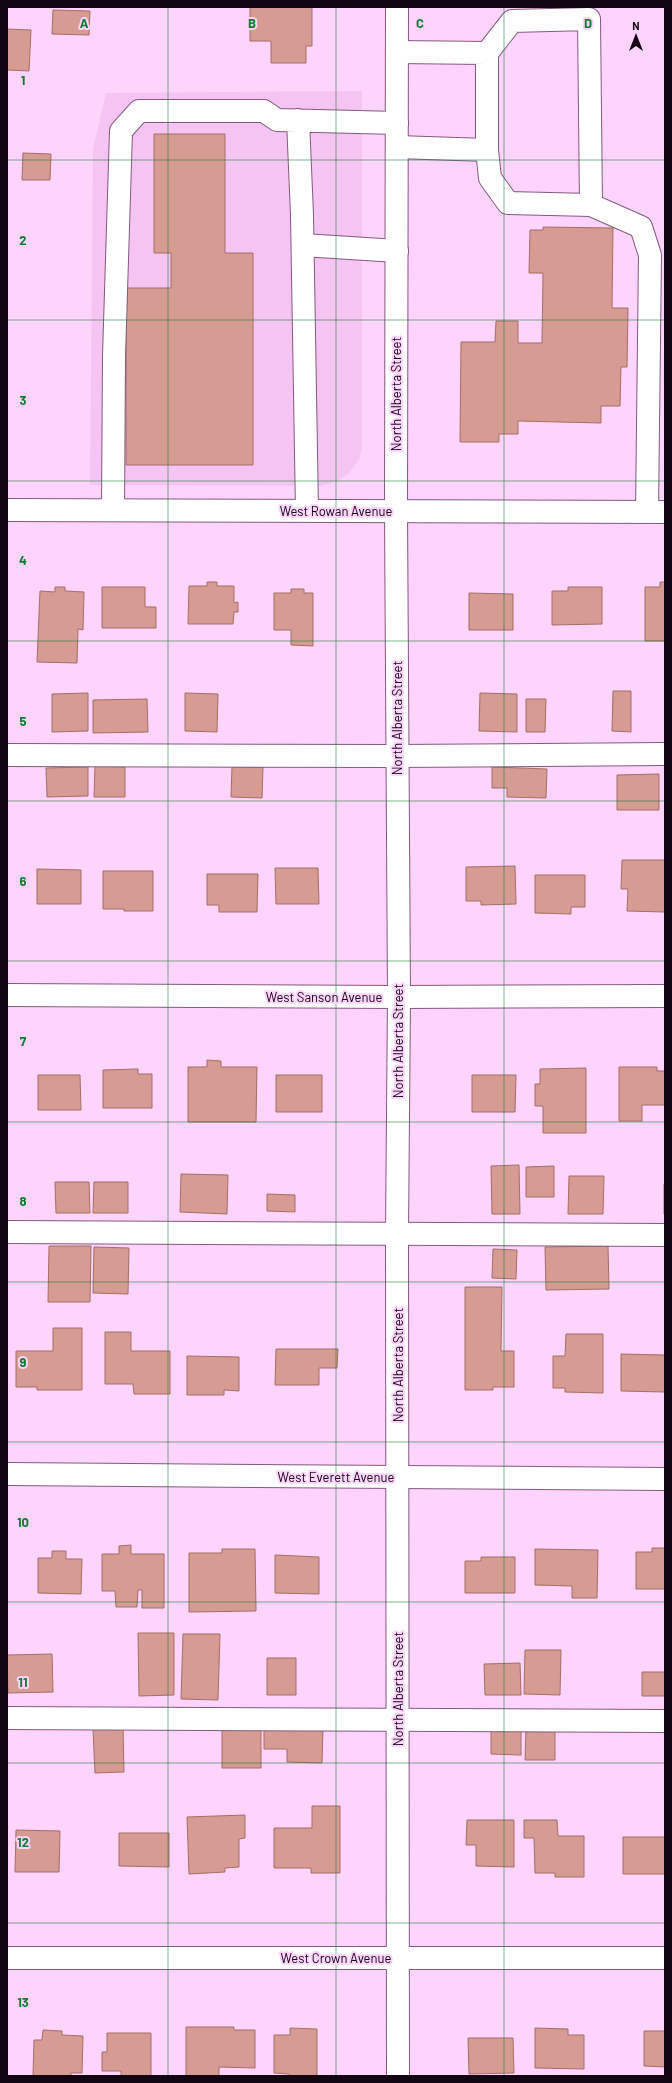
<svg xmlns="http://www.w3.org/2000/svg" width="672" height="2083" viewBox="0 0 672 2083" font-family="Barlow,sans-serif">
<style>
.built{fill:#f5c4f3}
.building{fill:#d69b93;stroke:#a56e66}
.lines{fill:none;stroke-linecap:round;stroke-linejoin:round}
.minor-casing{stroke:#815b80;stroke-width:24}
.major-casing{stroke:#815b80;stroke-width:24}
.minor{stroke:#fff;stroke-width:22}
.major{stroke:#fff;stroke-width:22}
.grid{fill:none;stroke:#0f7c31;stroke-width:1;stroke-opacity:0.55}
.labels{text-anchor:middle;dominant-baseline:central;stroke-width:4;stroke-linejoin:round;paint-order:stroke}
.street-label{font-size:13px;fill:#130613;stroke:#fed3fc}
.grid-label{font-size:13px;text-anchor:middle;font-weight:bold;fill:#0f7c31;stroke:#fed3fc;stroke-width:4;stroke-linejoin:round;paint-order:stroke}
</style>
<rect width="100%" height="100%" fill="#fed3fc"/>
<!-- built -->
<path class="built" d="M362,91V447L359,460L349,473L337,481L322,486L90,485L93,149L106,93Z"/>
<!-- building -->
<path class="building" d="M250,7H312V46H306V63H271V41H250Z
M53,10L90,11L89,35L52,34Z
M7,29L31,30L29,71L7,70Z
M154,134H225V253H253V465H126V288H171V253H154Z
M23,153L51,154L50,180H22Z
M543,227L613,228L612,308H628L627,367H621L620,406H601V423L518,421V434H499V442H460L461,342H495L496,321H518V343H542L543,273H529L530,230H543Z
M207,582H217V586H234V603L238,602V612H234L233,624H188L189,586H207Z
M660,582H665V641H645V587H660Z
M55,587H65V591L84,592L83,630L78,629L77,663L37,662L40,591L55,592Z
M102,587H145V607H156V628H102Z
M568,587H602V624L552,625V591H568Z
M291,589H304V593H313V646L291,645V630H274V593H291Z
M469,593L513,594V630H469Z
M613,691H631V732L612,731Z
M88,693V731L52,732V694Z
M185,693L218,694L217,732L185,731Z
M480,693L517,694V732L479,731Z
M147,699L148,732L93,733V700Z
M526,699H546L545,732H526Z
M95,766L125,767V797H94Z
M232,766L263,767L262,798L231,797Z
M88,767V796L47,797L46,768Z
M492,767L547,769L546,798L507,797V788H492Z
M659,774V810H617V775Z
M622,860H665V912L627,911L628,889H621Z
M515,866L516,904L481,905V901H466V867Z
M275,868H318L319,904H276Z
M37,869L81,870V904H37Z
M103,871H153V911H124V909H103Z
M207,874H258L257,912H219V905H207Z
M535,875H585V907H571V914L535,913Z
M207,1060L221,1061V1067H257L256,1122H188V1067H207Z
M619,1067H657V1071H665V1105H642V1121H619Z
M586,1068V1133H543V1106H535V1084H540V1069Z
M138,1069V1074H152V1108H103V1070Z
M38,1075H80L81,1110H38Z
M276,1075H322V1112H276Z
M472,1075H516L515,1112H472Z
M519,1165L520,1214H492L491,1166Z
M554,1166V1197H526V1167Z
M181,1174L228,1175L227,1214L180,1212Z
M569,1176H604L603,1214H568Z
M55,1182H89L90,1213H56Z
M94,1182H128V1213H93Z
M664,1184H665V1214H664Z
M267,1194L295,1195V1212L267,1211Z
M49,1246H91L90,1302H48Z
M608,1246L609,1289L546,1290L545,1247Z
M94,1247L129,1248L128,1294L93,1293Z
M493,1249L517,1250L516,1279L492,1278Z
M465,1287H502L501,1351H514V1387H493V1390H465Z
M53,1328H82V1390H37V1387H16V1351H53Z
M105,1332H131V1351H170V1394H134L133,1384H105Z
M566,1334H603V1393L565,1392V1388H553V1356H565Z
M276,1349H338L337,1368H319V1385H275Z
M621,1354L665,1355V1392L621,1391Z
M187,1356L239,1357V1391L224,1390V1395H187Z
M131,1545V1554H164V1608H142V1590H138L137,1607H116L115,1591H102V1554H119V1546Z
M652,1548H665V1589H636V1552H652Z
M222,1549H255L256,1611L189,1612V1553H222Z
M535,1549L598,1550L597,1598H572V1586L535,1585Z
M52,1551H66V1559H82L81,1594L38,1593V1558H52Z
M275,1555L319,1557V1594L275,1593Z
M481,1557H515V1593H465V1561H481Z
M138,1633H174V1695L139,1696Z
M183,1634H220L218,1700L181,1699Z
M525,1650H561L560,1695L524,1694Z
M52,1654L53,1692L8,1693L7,1655Z
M267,1658H296V1695H267Z
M520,1663L521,1695H485L484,1664Z
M642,1672H665V1696H642Z
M222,1727H261V1768H222Z
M264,1727L323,1728L322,1763L287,1762V1749H264Z
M123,1728L124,1772L95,1773L93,1729Z
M491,1729H521V1755L491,1754Z
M526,1730H555V1760H525Z
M312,1806H340V1873H311V1868H274V1828H312Z
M245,1815V1838L239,1839V1867L225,1868V1872L189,1874L187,1817Z
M467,1820H514V1867L476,1866V1845H466Z
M524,1820H557L558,1836H584V1877H555V1873H535L534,1838H524Z
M16,1830L60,1831L59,1872H15Z
M119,1833H169V1867L119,1866Z
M623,1837H665V1874H623Z
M186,2027H234V2030H255V2068L219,2067V2076H186Z
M290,2028L317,2029V2076H289V2074L274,2073V2035H290Z
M535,2028L568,2029V2035H584V2069L535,2068Z
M43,2030L62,2031V2035L83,2036L82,2073H71V2076H33L34,2040H42Z
M644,2031H665V2067L644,2066Z
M107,2033H151V2076H121V2071H102V2052H107Z
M468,2038H513L514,2073L469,2074Z"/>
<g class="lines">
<!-- minor casing -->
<g class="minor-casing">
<path id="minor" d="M397,52L487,53V150L490,178L508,203L591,205L589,19L512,21L487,53
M298,120L302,215L307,511
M397,147L487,150
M591,205L641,227L650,255L647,512
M303,245L397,251
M7,510L665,512
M113,510L114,356L121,131L139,111H264L277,120L397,123
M7,755L397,756L665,754
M7,995L399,997L665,996
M7,1232L665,1235
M7,1474L665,1479
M7,1718L665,1721
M7,1958H665"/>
</g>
<!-- major casing -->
<g class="major-casing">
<path id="major" d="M397,7L396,511L399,997L397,1233L398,2076"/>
</g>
<!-- minor -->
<use href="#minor" class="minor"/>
<!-- major -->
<use href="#major" class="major"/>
</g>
<!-- grid -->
<path class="grid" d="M168,7V2076M336,7V2076M504,7V2076M7,160H665M7,320H665M7,481H665M7,641H665M7,801H665M7,961H665M7,1122H665M7,1282H665M7,1442H665M7,1602H665M7,1763H665M7,1923H665"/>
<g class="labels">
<!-- street labels -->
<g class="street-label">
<text transform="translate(396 394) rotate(-90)">North Alberta Street</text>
<text x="336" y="511">West Rowan Avenue</text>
<text transform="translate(397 718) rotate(-90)">North Alberta Street</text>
<text x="324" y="997">West Sanson Avenue</text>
<text transform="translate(398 1041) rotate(-90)">North Alberta Street</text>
<text transform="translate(398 1365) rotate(-90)">North Alberta Street</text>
<text x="336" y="1477">West Everett Avenue</text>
<text transform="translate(398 1689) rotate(-90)">North Alberta Street</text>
<text x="336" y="1958">West Crown Avenue</text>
</g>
</g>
<g class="grid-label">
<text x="84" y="28">A</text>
<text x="252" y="28">B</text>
<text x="420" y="28">C</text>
<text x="588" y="28">D</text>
<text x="23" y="85">1</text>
<text x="23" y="245">2</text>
<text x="23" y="405">3</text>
<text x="23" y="565">4</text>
<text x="23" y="726">5</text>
<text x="23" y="886">6</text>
<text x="23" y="1046">7</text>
<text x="23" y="1206">8</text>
<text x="23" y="1367">9</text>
<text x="23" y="1527">10</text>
<text x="23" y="1687">11</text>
<text x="23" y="1847">12</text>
<text x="23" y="2007">13</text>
</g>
<!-- border -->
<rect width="672" height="2083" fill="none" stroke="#130613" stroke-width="16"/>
<!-- north arrow -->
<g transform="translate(636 36)" stroke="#fed3fc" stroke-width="3" paint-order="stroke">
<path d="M0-3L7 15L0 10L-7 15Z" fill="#130613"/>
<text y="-6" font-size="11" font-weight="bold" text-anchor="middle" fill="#130613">N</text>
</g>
</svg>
